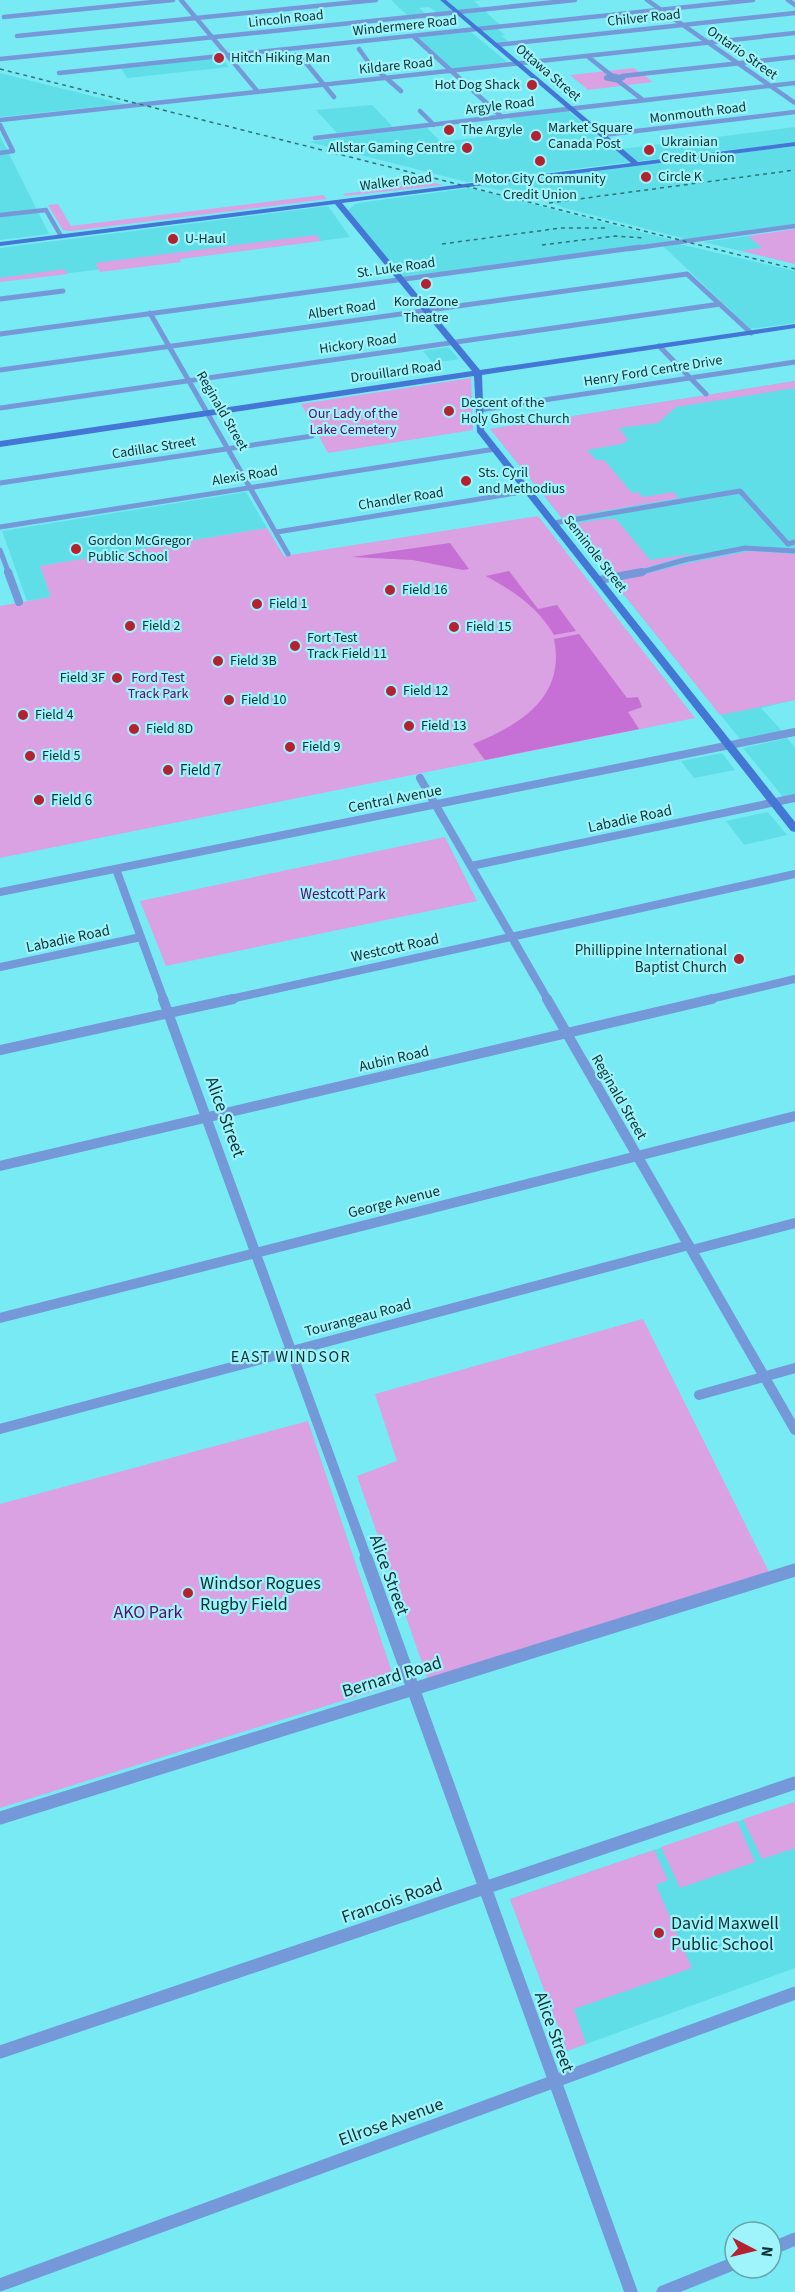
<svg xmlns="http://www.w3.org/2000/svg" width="795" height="2292" viewBox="0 0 795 2292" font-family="'Source Sans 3',sans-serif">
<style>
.built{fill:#5fdee8}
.green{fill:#daa1e3}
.forest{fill:#c66fd4}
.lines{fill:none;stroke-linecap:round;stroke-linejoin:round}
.street-far4{stroke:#7498d8;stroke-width:4.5}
.street-far3{stroke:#7498d8;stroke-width:5}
.street-far2{stroke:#7498d8;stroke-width:8}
.street-far1{stroke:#7498d8;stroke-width:10}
.street{stroke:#7498d8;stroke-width:13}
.secondary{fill:#4376d5;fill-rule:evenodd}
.rail{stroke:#317277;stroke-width:1.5;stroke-dasharray:4 4;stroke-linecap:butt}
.poi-dot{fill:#b42231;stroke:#9ef4fa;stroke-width:2}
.labels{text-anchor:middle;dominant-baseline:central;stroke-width:4.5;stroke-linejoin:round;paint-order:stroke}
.far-street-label{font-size:14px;fill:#0b3134;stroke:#9ef4fa}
.far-poi-label{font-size:14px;fill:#0b3134;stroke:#9ef4fa;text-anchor:start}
.far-park-label{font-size:14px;fill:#5f0a6c;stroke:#9ef4fa}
.poi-label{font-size:15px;fill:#0b3134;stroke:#9ef4fa;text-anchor:start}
.street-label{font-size:15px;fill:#0b3134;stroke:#9ef4fa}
.park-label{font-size:15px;fill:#5f0a6c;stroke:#9ef4fa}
.neighbourhood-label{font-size:16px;letter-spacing:1.5px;fill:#0b3134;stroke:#9ef4fa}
.near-street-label{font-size:18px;fill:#0b3134;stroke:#9ef4fa}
.near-poi-label{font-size:18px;fill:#0b3134;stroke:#9ef4fa;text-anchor:start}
.near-park-label{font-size:18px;fill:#5f0a6c;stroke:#9ef4fa}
</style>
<rect width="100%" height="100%" fill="#78eaf3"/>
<!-- built -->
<path class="built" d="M391,0H482L474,1L503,28L498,29L505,35L501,36L508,41L497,43L462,13L440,15L429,7L419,8L428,16L410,18Z
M470,31L507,62L451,69L416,37Z
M221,57L229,67L127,78L121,68Z
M0,73L124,104L0,117Z
M372,105L393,127L337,133L316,110Z
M567,110L614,150L795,127V142L467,182L309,142L426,127L441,142L523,132L508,117Z
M0,136L49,234L0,240Z
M795,146V224L686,239L564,208L545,199L479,186Z
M470,188L676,241L401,277L347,211L355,204L365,202Z
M328,206L350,237L0,282V248Z
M748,236L762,248L741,251L703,242Z
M679,244L795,271V323L750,329L663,246Z
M448,347L459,359L433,363L423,351Z
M795,381V700L761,708L782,731L740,739L490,429Z
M246,492L267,528L40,566L51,597L27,601L2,531Z
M787,738L795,748V794L783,797L743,748Z
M722,753L735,770L694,778L681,761Z
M768,812L787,835L744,845L726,821Z
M795,1802V1968L567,2051L510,1899Z"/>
<!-- green -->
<path class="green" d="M634,68L653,82L588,90L570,75Z
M431,182L443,185L345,196L343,194Z
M323,195L327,199L71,231L63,230L48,205L58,204L71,226Z
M795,229V264L741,251L762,248L748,236Z
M316,235L321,241L180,259L181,262L100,272L95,263Z
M64,269L68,274L0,282V278Z
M471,378L473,430L328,453L301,404Z
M795,381V388L676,407L658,423L619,428L628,440L622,444L587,450L596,460H604L632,493L638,492L643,497L673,492L679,498L562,518L490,429Z
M538,516L695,718L0,858V606L51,597L40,566L267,528L284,556Z
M603,519H616L650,560L697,553L638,570L608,575L567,525Z
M750,551L795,554V700L720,715L614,582L688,563Z
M445,837L477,901L166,966L140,901Z
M643,1319L770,1574L428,1680L357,1476L397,1461L375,1394Z
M308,1421L396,1684L0,1808V1504Z
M795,1802V1848L762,1859L743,1819Z
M737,1821L755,1862L680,1888L661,1847Z
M654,1850L668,1880L656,1885L692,1968L574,2009L586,2044L567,2051L510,1899Z"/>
<!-- forest -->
<path class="forest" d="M450,543L469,569L463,570L413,560L352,557Z
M509,571L538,609L557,605L576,631L554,635C538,607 513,591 486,576Z
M579,634L627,698L638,697L642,707L628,712L639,729L485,760L473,744C520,725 566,697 554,639Z"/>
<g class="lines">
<!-- street-far4 -->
<path class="street-far4" d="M181,0L258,92
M647,0L795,103
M788,0L795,5
M4,17L173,0
M17,36L376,0
M413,36L502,117
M496,45L795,13
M359,49L369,63L401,91
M295,55L302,58L334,97
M587,56L611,75
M0,59L575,0
M59,73L753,0
M610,75L623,78L615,80L606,78Z
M622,76L795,57
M617,80L643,100
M420,111L434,125
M0,120L795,33
M0,125L13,151L0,153
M603,135L795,112
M315,138L795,83
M0,215L46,210L61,236
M629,249L795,226"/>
<!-- street-far3 -->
<path class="street-far3" d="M0,299L63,291
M150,313L288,554
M0,334L640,247
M659,346L706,394
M0,370L687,274L751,333
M0,408L720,304
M479,410L795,362
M0,483L312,436
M554,523L740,491L788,544L795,542
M0,527L495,449
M277,532L528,491
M0,550L9,574
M635,574L684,560L745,548L795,551"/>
<!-- street-far2 -->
<path class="street-far2" d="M8,572L19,602
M599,580L642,572
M420,778L548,1000
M471,866L795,798
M116,869L164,1000
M0,892L795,732
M0,967L141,937
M226,1000L795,874
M706,1000L795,979"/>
<!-- street-far1 -->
<path class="street-far1" d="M163,999L367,1559
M547,999L795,1430
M0,1050L233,999
M0,1166L712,999
M692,1250L795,1223
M0,1318L795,1116
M699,1395L795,1368
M0,1429L689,1245"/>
<!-- street -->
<path class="street" d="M366,1558L631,2292
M0,1818L795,1570
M0,2052L795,1783
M771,2249L795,2239
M0,2285L795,1993
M663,2292L735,2263"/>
<!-- secondary -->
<path class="secondary" d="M440,0H446L638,162L795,142V146L342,203L480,370L795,324V328L482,375L484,430L795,822V832L791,831L477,432L474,376L0,447V441L472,371L335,204L0,246V242L631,163Z"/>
<!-- rail -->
<path class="rail" d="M0,69L795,269
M549,203L795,170
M442,244L561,228H609
M542,245L615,236L644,238"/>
</g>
<!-- markers -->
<g class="poi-dot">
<circle cx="219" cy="58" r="6"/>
<circle cx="532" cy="85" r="6"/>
<circle cx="449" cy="130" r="6"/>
<circle cx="536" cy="136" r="6"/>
<circle cx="467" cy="148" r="6"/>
<circle cx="649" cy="150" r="6"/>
<circle cx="540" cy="161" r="6"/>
<circle cx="646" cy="177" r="6"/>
<circle cx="173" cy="239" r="6"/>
<circle cx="426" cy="284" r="6"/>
<circle cx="449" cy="411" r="6"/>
<circle cx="466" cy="481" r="6"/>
<circle cx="76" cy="549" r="6"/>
<circle cx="390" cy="590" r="6"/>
<circle cx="257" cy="604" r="6"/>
<circle cx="130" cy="626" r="6"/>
<circle cx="454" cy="627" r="6"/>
<circle cx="295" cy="646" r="6"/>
<circle cx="218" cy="661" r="6"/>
<circle cx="117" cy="678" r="6"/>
<circle cx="391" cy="691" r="6"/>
<circle cx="229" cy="700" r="6"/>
<circle cx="23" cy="715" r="6"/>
<circle cx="409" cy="726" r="6"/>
<circle cx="134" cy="729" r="6"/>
<circle cx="290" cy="747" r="6"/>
<circle cx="30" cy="756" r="6"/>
<circle cx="168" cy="770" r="6"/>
<circle cx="39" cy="800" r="6"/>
<circle cx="739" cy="959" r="6"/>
<circle cx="188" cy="1593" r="6"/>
<circle cx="659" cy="1933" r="6"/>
</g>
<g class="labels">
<!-- far-street labels -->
<g class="far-street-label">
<text transform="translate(644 18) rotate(-6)">Chilver Road</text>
<text transform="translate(286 19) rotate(-6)">Lincoln Road</text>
<text transform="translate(405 26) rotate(-6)">Windermere Road</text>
<text transform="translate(742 53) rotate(35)">Ontario Street</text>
<text transform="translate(396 66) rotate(-6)">Kildare Road</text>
<text transform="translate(548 73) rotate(40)">Ottawa Street</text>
<text transform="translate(500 106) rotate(-7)">Argyle Road</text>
<text transform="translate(698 113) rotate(-7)">Monmouth Road</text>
<text transform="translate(396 182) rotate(-7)">Walker Road</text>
<text transform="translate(396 268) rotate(-8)">St. Luke Road</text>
<text transform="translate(342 310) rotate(-8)">Albert Road</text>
<text transform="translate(358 344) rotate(-8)">Hickory Road</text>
<text transform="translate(653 371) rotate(-9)">Henry Ford Centre Drive</text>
<text transform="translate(396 372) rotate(-8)">Drouillard Road</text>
<text transform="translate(222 411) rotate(60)">Reginald Street</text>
<text transform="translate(154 448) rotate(-9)">Cadillac Street</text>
<text transform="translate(245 476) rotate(-9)">Alexis Road</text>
<text transform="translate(401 499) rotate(-9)">Chandler Road</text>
<text transform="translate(595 554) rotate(52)">Seminole Street</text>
</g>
<!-- far-poi labels -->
<g class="far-poi-label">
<text x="231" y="58">Hitch Hiking Man</text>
<text x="520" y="85" text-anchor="end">Hot Dog Shack</text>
<text x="548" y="128">Market Square<tspan x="548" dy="16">Canada Post</tspan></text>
<text x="461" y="130">The Argyle</text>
<text x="661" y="142">Ukrainian<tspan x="661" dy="16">Credit Union</tspan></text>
<text x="455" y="148" text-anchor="end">Allstar Gaming Centre</text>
<text x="658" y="177">Circle K</text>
<text x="540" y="179" text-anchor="middle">Motor City Community<tspan x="540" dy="16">Credit Union</tspan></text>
<text x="185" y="239">U-Haul</text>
<text x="426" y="302" text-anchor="middle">KordaZone<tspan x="426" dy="16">Theatre</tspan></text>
<text x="461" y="403">Descent of the<tspan x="461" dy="16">Holy Ghost Church</tspan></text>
<text x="478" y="473">Sts. Cyril<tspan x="478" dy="16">and Methodius</tspan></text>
<text x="88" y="541">Gordon McGregor<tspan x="88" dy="16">Public School</tspan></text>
<text x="402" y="590">Field 16</text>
<text x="269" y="604">Field 1</text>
<text x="142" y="626">Field 2</text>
<text x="466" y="627">Field 15</text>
<text x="307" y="638">Fort Test<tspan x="307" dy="16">Track Field 11</tspan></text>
<text x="230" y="661">Field 3B</text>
<text x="105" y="678" text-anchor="end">Field 3F</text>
<text x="403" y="691">Field 12</text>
<text x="241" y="700">Field 10</text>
<text x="35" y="715">Field 4</text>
<text x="421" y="726">Field 13</text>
<text x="146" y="729">Field 8D</text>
<text x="302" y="747">Field 9</text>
<text x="42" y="756">Field 5</text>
</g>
<!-- far-park labels -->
<g class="far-park-label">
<text x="353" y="414">Our Lady of the<tspan x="353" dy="16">Lake Cemetery</tspan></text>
<text x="158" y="678">Ford Test<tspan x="158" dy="16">Track Park</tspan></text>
</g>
<!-- poi labels -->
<g class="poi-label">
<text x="180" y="770">Field 7</text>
<text x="51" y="800">Field 6</text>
<text x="727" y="950" text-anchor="end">Phillippine International<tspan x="727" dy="17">Baptist Church</tspan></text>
</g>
<!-- street labels -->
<g class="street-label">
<text transform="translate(395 799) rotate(-11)">Central Avenue</text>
<text transform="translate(630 819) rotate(-12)">Labadie Road</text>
<text transform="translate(68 939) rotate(-12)">Labadie Road</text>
<text transform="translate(395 948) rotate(-12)">Westcott Road</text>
<text transform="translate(394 1059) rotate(-13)">Aubin Road</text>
<text transform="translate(619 1097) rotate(60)">Reginald Street</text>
<text transform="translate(394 1202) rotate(-14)">George Avenue</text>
<text transform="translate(358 1318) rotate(-15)">Tourangeau Road</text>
</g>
<!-- park labels -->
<g class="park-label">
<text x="343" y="894">Westcott Park</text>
</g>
<!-- neighbourhood labels -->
<g class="neighbourhood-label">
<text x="291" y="1357">EAST WINDSOR</text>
</g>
<!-- near-street labels -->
<g class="near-street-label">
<text transform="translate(225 1117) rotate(70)">Alice Street</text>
<text transform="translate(389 1575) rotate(70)">Alice Street</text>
<text transform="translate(392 1677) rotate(-17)">Bernard Road</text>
<text transform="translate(392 1901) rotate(-19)">Francois Road</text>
<text transform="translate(554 2032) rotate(70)">Alice Street</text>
<text transform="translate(391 2122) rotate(-20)">Ellrose Avenue</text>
</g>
<!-- near-poi labels -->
<g class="near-poi-label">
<text x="200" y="1583">Windsor Rogues<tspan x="200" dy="21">Rugby Field</tspan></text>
<text x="671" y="1923">David Maxwell<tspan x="671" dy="21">Public School</tspan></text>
</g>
<!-- near-park labels -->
<g class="near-park-label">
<text x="148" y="1612">AKO Park</text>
</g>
</g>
<!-- north arrow -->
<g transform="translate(753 2250) rotate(97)"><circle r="28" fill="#9ef4fa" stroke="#63a6ab" stroke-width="1.5"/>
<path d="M0-4.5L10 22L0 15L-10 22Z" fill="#b42231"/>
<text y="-9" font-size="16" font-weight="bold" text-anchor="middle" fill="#0b3134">N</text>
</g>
</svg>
